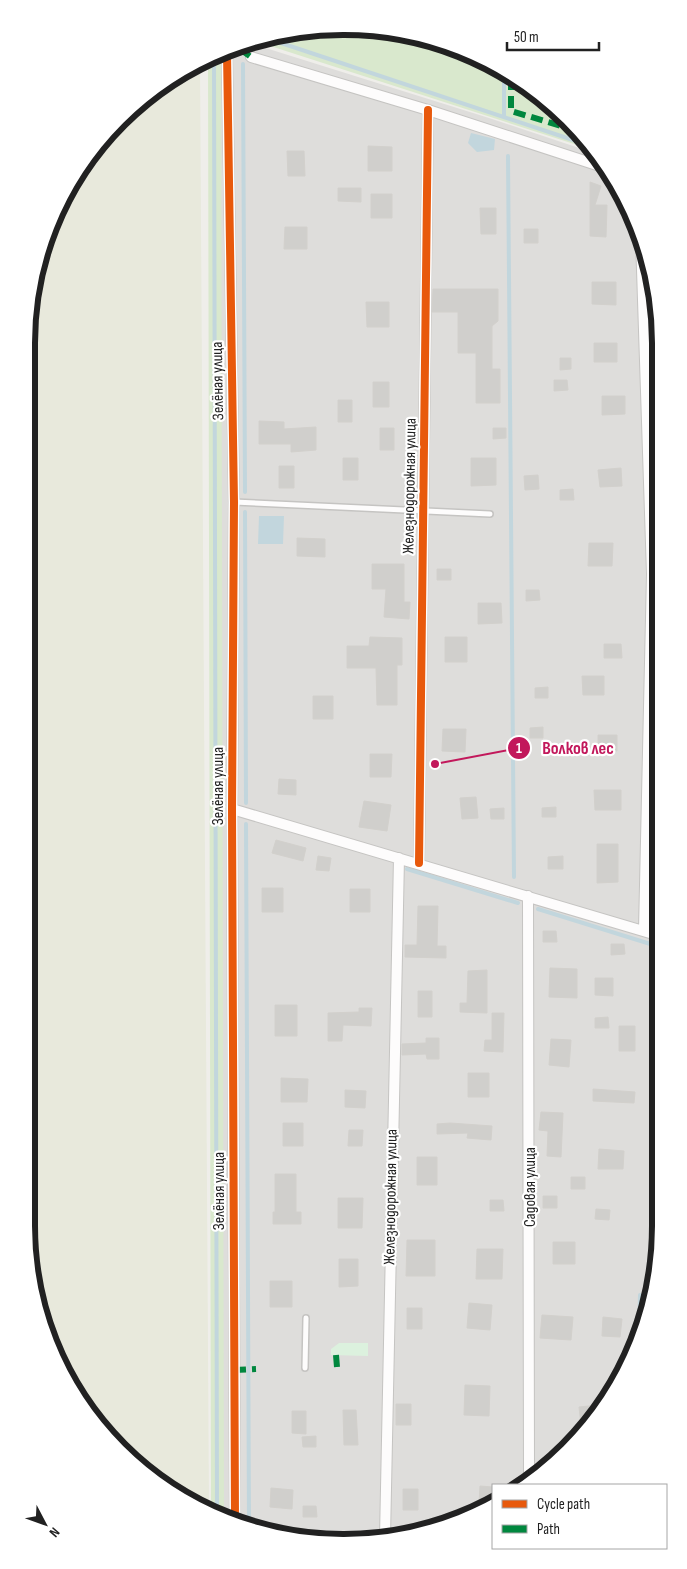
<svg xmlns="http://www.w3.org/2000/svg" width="687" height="1569" viewBox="0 0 687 1569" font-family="'Sofia Sans Condensed',sans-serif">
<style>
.residential{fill:#dedddb}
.farmland{fill:#e8e9dc}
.grass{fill:#d9e8cd}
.park{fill:#dcf1de}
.water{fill:#c2d6dd}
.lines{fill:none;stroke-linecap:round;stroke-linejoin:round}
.stream{stroke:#c2d6dd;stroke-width:4}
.building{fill:#d0cfcc;stroke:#d2d0cc}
.service-casing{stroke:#c5c4c2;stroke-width:8}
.minor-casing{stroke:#c5c4c2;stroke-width:12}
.service{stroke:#fdfcfc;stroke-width:5}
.minor{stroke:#fdfcfc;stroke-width:10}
.quiet{stroke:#00873e;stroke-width:6;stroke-dasharray:12 6;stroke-linecap:butt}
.cycleway-casing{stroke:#fff;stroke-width:11}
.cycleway{stroke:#e8590c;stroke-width:8}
.labels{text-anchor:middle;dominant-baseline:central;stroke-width:4.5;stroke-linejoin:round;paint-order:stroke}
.street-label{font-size:16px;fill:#212121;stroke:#fff}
.rim{fill:none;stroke:#212121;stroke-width:6}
.leader{fill:none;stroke:#c2185b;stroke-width:2}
.callout-dot{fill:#c2185b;stroke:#fff;stroke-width:2}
.mark-label{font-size:15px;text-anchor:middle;font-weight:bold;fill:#fff}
.callout-label{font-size:18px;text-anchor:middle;font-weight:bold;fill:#c2185b;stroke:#fff;stroke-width:4.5;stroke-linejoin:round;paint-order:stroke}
</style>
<rect width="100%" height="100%" fill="#efeeea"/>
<!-- residential -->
<path class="residential" d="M256,45L489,118L597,154L636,222L658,302L661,1225L644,1328L582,1434L520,1485H493V1504L405,1537H282L212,1511L209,57Z"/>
<!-- farmland -->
<path class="farmland" d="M200,61L209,1509L185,1500L105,1434L43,1328L26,1225V343L43,241L105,134Z"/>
<!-- grass -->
<path class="grass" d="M323,27L446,43L536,92L596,151L261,43Z
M221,54L224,1515L211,1510L208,58Z"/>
<!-- park -->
<path class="park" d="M339,1343H368V1356L331,1355V1349Z"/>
<!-- water -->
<path class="water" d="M471,133L495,139L494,150L477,152L468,143Z
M259,516H284L283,544H258Z"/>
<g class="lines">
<!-- stream -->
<path class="stream" d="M272,40L591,146
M214,56L217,1512
M243,64L245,492
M504,117V75
M508,156L514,877
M245,512L246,803
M246,824L249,1524
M407,869L518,903
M538,909L660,947
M639,1337L640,1295"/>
</g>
<!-- building -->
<path class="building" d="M368,146L392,147V171H368Z
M287,151H304L305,176H288Z
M590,182L601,186L595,205H607L606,237L590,236Z
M338,188H361V202L338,201Z
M371,194H392V218H371Z
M480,208H496V234H481Z
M285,227H307V249H284Z
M524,229H538V243H524Z
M592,282H616V305L592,304Z
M433,289H498V321L492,326V369H500V403H476V353H458V312H432Z
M366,302H389V327H367Z
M594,343H617V362H594Z
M560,358H571V369L560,370Z
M554,380H567L568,390L554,391Z
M373,382H389V407H373Z
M602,396H625V414L602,415Z
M338,400H352V422H338Z
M259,421L284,422V429L316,427V450L291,452V444H259Z
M380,428H394V450H380Z
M493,428H506V438L493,439Z
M343,458H358V480H343Z
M471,458H496V485L471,486Z
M279,466H294V488H279Z
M621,468L622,486L600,487L598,470Z
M538,475L539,489L525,490L524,476Z
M573,489L574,500H560V490Z
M297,538L325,539V557L297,556Z
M589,543H613L612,566H588Z
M372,564H404V602H410L409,619L384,617L386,589H372Z
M437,569H451V580H437Z
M526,590H539L540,600L526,601Z
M478,603H501L502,623L478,624Z
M370,637L402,638V665H397V705H377L376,668H347V646H369Z
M445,637H467V662H445Z
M604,644H621L622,658H604Z
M582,676H604V695H583Z
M548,687V698H535V688Z
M313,696H333V719H313Z
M543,727V738H530V728Z
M443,729H466L465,752L442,751Z
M598,735H617V751H598Z
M370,754H392L391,777H370Z
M279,779L296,780V795L278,794Z
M594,790H621V810H595Z
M476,797L478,818L462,819L460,798Z
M364,801L391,805L387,831L359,827Z
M556,807V817H542V808Z
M504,808V819H491L490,809Z
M276,840L306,848L303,861L272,853Z
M597,844H618V882L597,883Z
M318,856L331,858L329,871L316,870Z
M563,856V869H548V857Z
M262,888H283V912H262Z
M350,889H370V912H350Z
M418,906H438L437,946H446V958L405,957V945H417Z
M543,931H556L557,942H543Z
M611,944H624L625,954L611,955Z
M550,968L577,969V998L549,997Z
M487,970V1013L460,1012V1003H467L468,971Z
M595,978H613V996L595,995Z
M418,991H432V1017H418Z
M275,1005H297V1036H275Z
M359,1008H372L371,1026L343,1025L342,1041H328V1013L359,1012Z
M492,1013H504L503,1052L484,1051L485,1040H492Z
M608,1017L609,1028H595V1018Z
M619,1026H635V1051H619Z
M426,1038H439V1059H427L426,1054L402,1055V1044L426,1043Z
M551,1039L571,1040L569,1067L549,1065Z
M468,1073H489V1097H468Z
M281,1078L308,1079L307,1102H281Z
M593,1089L635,1092L634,1103L593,1101Z
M345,1090L366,1091L365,1108L345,1107Z
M541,1112L563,1113L561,1157L547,1156L548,1131L539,1130Z
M283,1123H303V1146H283Z
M450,1123L492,1126L491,1140L467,1138L468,1133L437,1134V1124Z
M349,1130H363L362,1146H348Z
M599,1149L624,1151L623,1169H598Z
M417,1157H437V1185H417Z
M275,1174H296V1212H301V1224H273V1212H275Z
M571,1177H585V1189H571Z
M543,1196H557V1208H543Z
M338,1198H363L362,1228H338Z
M490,1200H503L504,1211H490Z
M596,1209L610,1210L609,1220L595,1219Z
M407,1240H435V1276H406Z
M553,1242H575V1264H553Z
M477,1249H503L502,1279H476Z
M339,1259H358V1286L339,1287Z
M270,1281H292V1307H270Z
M469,1303L492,1305L490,1330L467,1328Z
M407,1308H422V1329H407Z
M542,1315L573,1317L571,1340L540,1338Z
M603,1317L622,1319L620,1337L602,1336Z
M465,1385L490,1386L489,1416L464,1415Z
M396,1404H411V1425H396Z
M599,1405L582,1434L579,1407Z
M343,1410H356L358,1445H344Z
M292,1411H306V1434L292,1433Z
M316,1436V1447H303L302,1437Z
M480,1486L493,1487V1504H479Z
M271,1488L293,1490L292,1509L270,1507Z
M403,1489H418V1510H403Z
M303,1506H316L317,1517H303Z"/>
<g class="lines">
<!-- service casing -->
<g class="service-casing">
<path id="service" d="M234,502L490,514
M305,1368L306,1318"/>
</g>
<!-- minor casing -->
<g class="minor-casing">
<path id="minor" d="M227,53L234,502L232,809L235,1519
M251,57L428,110L606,168
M641,239L652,574L644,930
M232,809L660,936
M419,863L428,110
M528,896L529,1478
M385,1537L399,858"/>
</g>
<!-- service -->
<use href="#service" class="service"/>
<!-- minor -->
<use href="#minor" class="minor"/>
<!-- quiet -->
<path class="quiet" d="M240,49L251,57
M511,78V111L575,130
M336,1355L337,1367
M234,1370L256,1369"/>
<!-- cycleway casing -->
<g class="cycleway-casing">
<path id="cycleway" d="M227,53L234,502L232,809L235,1519
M419,863L428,110"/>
</g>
<!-- cycleway -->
<use href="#cycleway" class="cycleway"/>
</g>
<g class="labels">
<!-- street labels -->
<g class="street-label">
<text transform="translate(218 381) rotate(-91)">Зелёная улица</text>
<text transform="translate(410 486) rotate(-89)">Железнодорожная улица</text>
<text transform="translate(218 786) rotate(-90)">Зелёная улица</text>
<text transform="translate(530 1187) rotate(-90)">Садовая улица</text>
<text transform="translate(219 1191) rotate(-90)">Зелёная улица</text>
<text transform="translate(391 1197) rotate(-89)">Железнодорожная улица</text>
</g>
</g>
<!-- crop -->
<path d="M0 0H687V1569H0ZM343 35H344A308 308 0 0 1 652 343V1226A308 308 0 0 1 344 1534H343A308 308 0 0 1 35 1226V343A308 308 0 0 1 343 35Z" fill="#fff" fill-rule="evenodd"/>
<path class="rim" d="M343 35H344A308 308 0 0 1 652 343V1226A308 308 0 0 1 344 1534H343A308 308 0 0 1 35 1226V343A308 308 0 0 1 343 35Z"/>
<!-- callouts -->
<path class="leader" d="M435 764L519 748"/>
<g class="callout-dot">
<circle cx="435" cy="764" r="5"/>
<circle cx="519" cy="748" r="12"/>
</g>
<g class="mark-label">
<text x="519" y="753">1</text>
</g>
<g class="callout-label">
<text x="578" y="754">Волков лес</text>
</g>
<!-- legend -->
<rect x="492" y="1484" width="175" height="65" fill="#ffffff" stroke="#a6a6a6"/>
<rect x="502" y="1500" width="25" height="8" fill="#e8590c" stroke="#a6a6a6"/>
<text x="537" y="1509" font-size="15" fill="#212121">Cycle path</text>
<rect x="502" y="1525" width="25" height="8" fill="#00873e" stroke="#a6a6a6"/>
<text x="537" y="1534" font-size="15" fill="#212121">Path</text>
<!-- north arrow -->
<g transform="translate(45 1524) rotate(131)" stroke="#ffffff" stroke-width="4" paint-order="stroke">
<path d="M0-4L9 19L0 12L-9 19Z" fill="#212121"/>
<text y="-8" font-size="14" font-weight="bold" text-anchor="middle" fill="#212121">N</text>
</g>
<!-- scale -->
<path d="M507 42v8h92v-8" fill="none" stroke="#212121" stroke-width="2.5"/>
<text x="514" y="42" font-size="15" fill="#212121" stroke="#ffffff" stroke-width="4" paint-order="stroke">50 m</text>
</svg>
